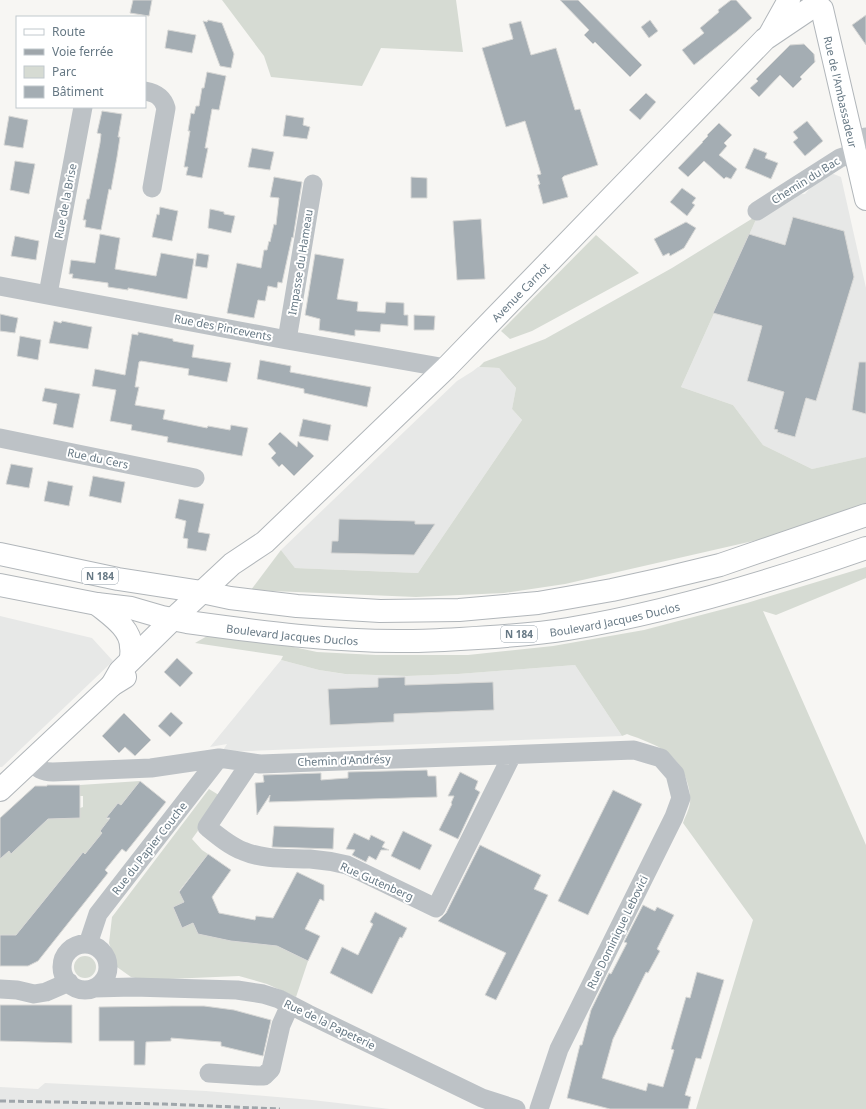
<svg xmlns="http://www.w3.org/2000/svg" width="866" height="1109" viewBox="0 0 866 1109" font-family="'Noto Sans',sans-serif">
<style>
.built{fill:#e7e8e7}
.green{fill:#d6dbd3}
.building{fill:#a4adb3;stroke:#d8d8d6}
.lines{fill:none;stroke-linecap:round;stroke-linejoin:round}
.major-casing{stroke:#b1b6ba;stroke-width:24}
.minor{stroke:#bdc2c6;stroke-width:19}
.major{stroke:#fff;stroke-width:22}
.rail{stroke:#9fa6ab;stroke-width:3;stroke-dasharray:6 3;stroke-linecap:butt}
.labels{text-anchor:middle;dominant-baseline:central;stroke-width:4;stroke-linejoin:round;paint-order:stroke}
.shield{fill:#fff;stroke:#94a0a9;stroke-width:1}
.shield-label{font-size:10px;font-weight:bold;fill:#667884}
.street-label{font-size:11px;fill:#667884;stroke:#fff}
</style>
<rect width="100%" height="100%" fill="#f7f6f3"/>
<!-- built -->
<path class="built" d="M831,173L841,177L866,288V457L812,469L763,445L733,405L681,387L758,215L789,195L805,194L813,185Z
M478,367L499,368L516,388L512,409L522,420L418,573L295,568L281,550L457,381L473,371Z
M0,616L92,638L113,661L2,767H0Z
M281,660L319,670L344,674L407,676L458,674L575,665L622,736L222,752L227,744L210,747Z
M45,1083L206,1091L312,1100L390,1109H0V1087L38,1089Z"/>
<!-- green -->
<path class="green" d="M222,0H456L463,52L381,48L362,86L271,77L264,56Z
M758,215L681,387L733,405L763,445L812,469L866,457V505L792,532L565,584L504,593L416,597L251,590L281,550L295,568L418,573L522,420L512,409L516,388L499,368L479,367L484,362L545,339L672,268Z
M596,235L639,273L532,331L510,339L501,331Z
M866,567V578L776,615L763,611L866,845V1109H696L753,920L683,823C685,817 689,810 690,803C691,794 688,784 685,776C675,750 651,743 627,734L622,736L575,665L458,674L407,676L345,674L319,670L281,660L283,656L195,643L209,635L284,645L317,652L376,655H468L553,646L644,630L747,603Z
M140,781L121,805L118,803L106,818L109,820L100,831L102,833L85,854L83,852L16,935H0V859L9,851L11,854L48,819L80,818V808L83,807V796H80V785Z
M209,789L222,797L192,839L202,850L208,854L179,891L184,902L173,907L182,928L193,923L198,934L231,941L277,946L308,961L296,997L267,984L239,976L145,980L131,977L117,967L109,943L112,917Z
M74 967a11 11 0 1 1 22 0a11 11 0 1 1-22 0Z"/>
<!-- building -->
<path class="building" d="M133,0H152L149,16L130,13Z
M560,0H578L642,65L630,77L595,42L593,44L584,35L589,30Z
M731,0H736L752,18L737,31L694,65L682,50L704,33L700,28L719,12L718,10Z
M866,15V45L852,25Z
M208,20L222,23L234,54L231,68L220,66L203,21L207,22Z
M650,20L658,31L649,38L641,27Z
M521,21L531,55L556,48L575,110L580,109L598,165L564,176L562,178L568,197L543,204L538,185L540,184L537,175L541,174L525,121L506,127L482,48L513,39L509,24Z
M168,30L196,35L192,53L165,48Z
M804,44L814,54L815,62L800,77L802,79L793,88L780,75L759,97L750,88L758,81L756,79L790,45Z
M207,72L226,76L219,110L212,109L205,148H208L202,178L186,175L188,167H184L190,131H188L191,113L194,114L196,106H199L202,88H204Z
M646,93L656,102L640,120L629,110Z
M102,111L122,114L118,137H120L117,157L111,190L109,189L101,230L85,227L86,220H83L87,199H89L100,143L101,134L97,133Z
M286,115L304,118L303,125L310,127L307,139L283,136Z
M9,116L28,120L23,148L4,145Z
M807,121L823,141L805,156L793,142L798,138L793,132Z
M719,123L732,135L724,143L727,146L719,155L737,169L731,179L726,177L724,179L704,161L688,177L678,168L703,142H702L708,136L707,135Z
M252,148L274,152L270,170L248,167Z
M754,148L767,153L765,158L778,163L771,179L745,168Z
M15,161L35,164L29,194L10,190Z
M274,177L302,182L293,238L292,237L282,283L278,282L277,288L268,286L265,301L258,300L254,318L227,313L237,263L261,268L264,250H267L269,241L270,242L274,224L276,225L279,198L270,197Z
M411,177L427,178V198H411Z
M682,188L696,198L692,203L695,205L687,216L670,202Z
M160,207L178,211L172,241L152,237L157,214L159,215Z
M210,209L224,212V214L235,216L231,233L208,228Z
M793,217L844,231L854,277L816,401L806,398L795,437L777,432L778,430L774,429L784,392L747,381L762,326L713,313L749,234L785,245Z
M481,219L485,279L457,280L453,221Z
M686,222L696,228L684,248L670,256L669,253L663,256L654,239Z
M100,234L120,238L115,269L156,276L161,253L194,259L187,299L128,288V290L108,287V283L72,278L73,274H69L71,260L95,263Z
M15,236L39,241L36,260L11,256Z
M197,253L209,255L207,268L195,266Z
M315,254L344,259L337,299L358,302L357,311L385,313L386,302L404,303V315H408V326L381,324L380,332L355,330V336L319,330L320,319L305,315Z
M0,314L18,318L15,333L0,331Z
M414,315L435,316L434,330H414Z
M54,321L61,323L62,321L92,327L88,349L49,343Z
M138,332L173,339V341L194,345L192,357L231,363L227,382L188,375L189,369L141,361L139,362L135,387H139L135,405L165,410L163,419L207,428L208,426L230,430L231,425L248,428L242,456L167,442L168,437L131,430L132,425L110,421L116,390L92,386L95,369L125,375L132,334L138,335Z
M20,336L41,340L38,360L17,356Z
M260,360L291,366L290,372L371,387L367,407L304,393V389L257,379Z
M859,362H866V414L852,410Z
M45,388L80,394L73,428L53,424L57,404L42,401Z
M303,419L331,425L328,441L299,436Z
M280,432L297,447L298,441L314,456L294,476L282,464L279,467L271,458L276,453L268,444Z
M11,464L33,468L29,488L6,484Z
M93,476L125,482L121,503L89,496Z
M48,481L73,486L69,506L44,501Z
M179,499L204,504L198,532L210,534L206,551L187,548L188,539L183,538L186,521L175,518Z
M339,519L415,521V524H435L414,555L331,553L332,541H338Z
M177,658L193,673L180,687L164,672Z
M405,677V685L493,682L494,710L394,714V722L330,725L328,689L378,687V678Z
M171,712L183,723L170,737L158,726Z
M124,713L151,740L135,756L125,747L119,753L102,736Z
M427,770L428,776H436L437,797L269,802L270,795L257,815L255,783L264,782L263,775L321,773V780L334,779L348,778V772Z
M460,772L478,781L475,789L480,792L458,839L439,830L452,804L451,803L454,796H448Z
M140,781L166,802L126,852L122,849L105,870L108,873L38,961L28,966H0V935H16L80,856L83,852L85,854L102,833L100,831L110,818H106L118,803L121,805Z
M47,785H80V818L48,819L11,854L9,851L0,859V818L35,786H47Z
M613,790L642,804L588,915L558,901Z
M274,826L334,828L333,849L272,847Z
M403,831L432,845L420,870L391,856Z
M354,833L369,840L371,835L385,842L382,847L389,850H381L376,860L369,856L366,862L352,855L355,850L346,849Z
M480,845L541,875L534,889L548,895L496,1000L485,995L506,953L438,921L446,913Z
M208,854L231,870L212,897L219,913L255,920L256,916L273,918L297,872L324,885V901L320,899L305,929L320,936L308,961L277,946L231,941L198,934L193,923L182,928L173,907L184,902L179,892Z
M643,905L655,911L657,907L674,915L657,949L660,951L648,973L646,972L613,1039L602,1078L646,1091L648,1083L663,1087L674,1050L671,1049L686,997L690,998L697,972L724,980L701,1059L696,1058L685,1095L691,1097L688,1109H610L567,1098L580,1045H582L591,1010L609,973L611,974L627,943L624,942Z
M375,912L407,928L402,938L400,937L372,994L330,973L342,947L358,955L373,924L370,922Z
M0,1005H72V1043L0,1041Z
M173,1006H204L234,1010L271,1020L263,1056L221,1046V1042L171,1038V1041L146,1042L145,1065H134V1041H99V1007Z"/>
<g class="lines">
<!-- major casing -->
<g class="major-casing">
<g id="major">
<path id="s1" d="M822,9L866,199"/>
<path d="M770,34L789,0"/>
<path d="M0,554L118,579L202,592L230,598L297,606L380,611L459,610L538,603L612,590L662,579L720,565L866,515"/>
<path id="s2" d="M0,585L97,604L131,608L162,617L187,622C260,632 334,642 408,641C426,641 443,640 460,639C496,637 532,635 568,629C670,612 769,582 866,548"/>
<path d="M97,604C110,615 131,628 131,647C132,651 131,655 131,659"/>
<path id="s3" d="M112,685L120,671L173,619L232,564L265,542L446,368L765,39L811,8"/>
<path d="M0,790L112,685L125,677"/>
</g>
</g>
<!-- minor -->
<path class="minor" d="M145,91C156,93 163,97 166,108L152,188
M852,141L866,137
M757,211L840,158L855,153
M0,286L287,340L446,368
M48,294L83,107
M287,340L313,184
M0,438L195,478
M31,761C38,769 42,772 53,772L151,768L219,758L260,764L634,750L661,758L675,774L681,798L674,817L559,1049L539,1109
M250,763L207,827C218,836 230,846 243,851C264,860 288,858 310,859C323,860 335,862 347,865L436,908L512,755
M88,944L98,914L219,758
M62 967a23 23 0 1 1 46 0a23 23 0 1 1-46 0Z
M94,988L133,987L237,990L263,994L279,999L308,1014L482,1098L516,1109
M0,989L17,990L34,994L46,992L69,982
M209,1073L257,1076H264L271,1069L281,1025L290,1005"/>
<!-- major -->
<use href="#major" class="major"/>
<!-- rail -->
<path class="rail" d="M0,1101L165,1104L280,1109"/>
</g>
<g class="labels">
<!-- shield labels -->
<g class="shield">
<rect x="82" y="568" width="36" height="16" rx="3"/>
<rect x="501" y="626" width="36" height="16" rx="3"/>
</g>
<g class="shield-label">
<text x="100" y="576">N 184</text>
<text x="519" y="634">N 184</text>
</g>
<!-- street labels -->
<g class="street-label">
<text stroke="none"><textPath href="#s1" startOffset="85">Rue de l'Ambassadeur</textPath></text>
<text transform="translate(805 180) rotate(-32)">Chemin du Bac</text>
<text transform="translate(65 201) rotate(-79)">Rue de la Brise</text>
<text transform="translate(300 262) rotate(-81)">Impasse du Hameau</text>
<text stroke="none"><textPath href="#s3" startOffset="568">Avenue Carnot</textPath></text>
<text transform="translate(223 327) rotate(11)">Rue des Pincevents</text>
<text transform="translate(98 458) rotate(12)">Rue du Cers</text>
<text stroke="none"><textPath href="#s2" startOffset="621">Boulevard Jacques Duclos</textPath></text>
<text stroke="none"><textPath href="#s2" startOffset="297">Boulevard Jacques Duclos</textPath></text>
<text transform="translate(344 760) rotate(-2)">Chemin d'Andrésy</text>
<text transform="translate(149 848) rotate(-52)">Rue du Papier Couche</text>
<text transform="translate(377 881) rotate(24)">Rue Gutenberg</text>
<text transform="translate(617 932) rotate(-64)">Rue Dominique Lebovici</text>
<text transform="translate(330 1024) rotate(26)">Rue de la Papeterie</text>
</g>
</g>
<!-- legend -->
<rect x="16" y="16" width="130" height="92" fill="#ffffff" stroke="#c2c9ce"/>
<rect x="24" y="29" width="20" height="6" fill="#ffffff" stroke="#c2c9ce"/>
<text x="52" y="36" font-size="12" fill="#667884">Route</text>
<rect x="24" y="49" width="20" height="6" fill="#9fa6ab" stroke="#c2c9ce"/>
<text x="52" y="56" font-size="12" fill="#667884">Voie ferrée</text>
<rect x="24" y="66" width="20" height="12" fill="#d6dbd3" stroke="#c2c9ce"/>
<text x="52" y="76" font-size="12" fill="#667884">Parc</text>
<rect x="24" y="86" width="20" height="12" fill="#a4adb3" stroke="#c2c9ce"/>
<text x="52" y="96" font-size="12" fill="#667884">Bâtiment</text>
</svg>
